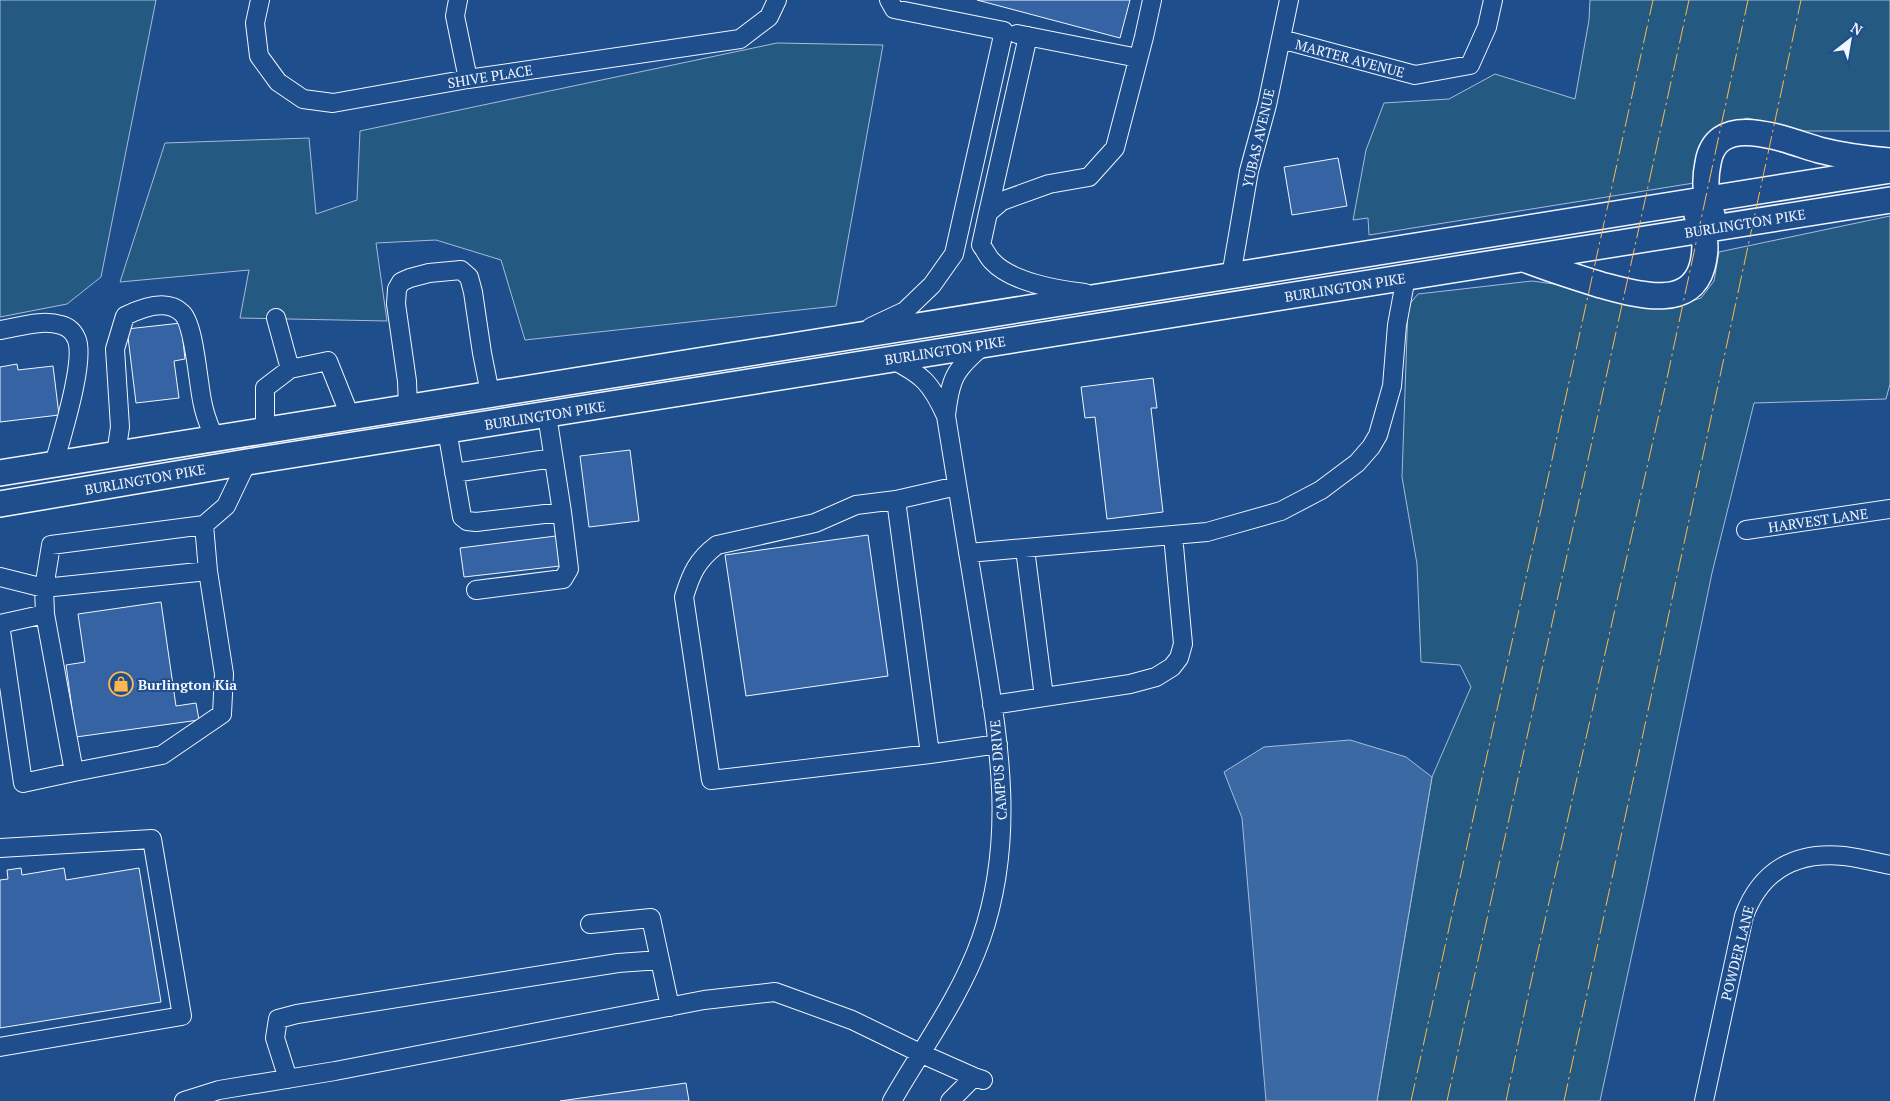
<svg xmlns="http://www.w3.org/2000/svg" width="1890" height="1101" viewBox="0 0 1890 1101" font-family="'PT Serif',serif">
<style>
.green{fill:#245a82;stroke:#a8bbd7}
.water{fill:#3b69a3;stroke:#a8bbd7}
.building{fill:#3563a3;stroke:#f2f6ff}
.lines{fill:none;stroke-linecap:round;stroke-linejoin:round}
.minor-casing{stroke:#f2f6ff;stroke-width:20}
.highway-casing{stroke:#f2f6ff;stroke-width:28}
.minor{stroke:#1f4e8c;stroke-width:18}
.highway{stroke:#1f4e8c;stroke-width:25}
.power{stroke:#ffb74d;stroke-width:1;stroke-dasharray:18 4 2.5 4;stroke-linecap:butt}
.labels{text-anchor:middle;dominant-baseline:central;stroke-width:4;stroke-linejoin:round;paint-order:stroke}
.street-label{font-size:14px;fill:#f2f6ff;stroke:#1f4e8c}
.poi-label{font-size:14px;font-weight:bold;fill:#f2f6ff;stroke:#1f4e8c;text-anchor:start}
</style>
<rect width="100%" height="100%" fill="#1f4e8c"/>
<!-- green -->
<path class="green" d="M0,0H156L101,277L67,304L0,317Z
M1590,0H1890V131H1805L1747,118L1717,128L1694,183L1369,235L1368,218L1353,220L1366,150L1384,103L1449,99L1495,74L1575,99L1589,20Z
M777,43L883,45L836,306L525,340L501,260L436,240L376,243L387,321L240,318L249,270L120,282L165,143L309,138L316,214L357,200L360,131Z
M1890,216V384L1886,399L1754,403L1712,573L1646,890L1600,1101H1377L1432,777L1471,687L1460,665L1421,662L1417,564L1402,477L1408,306L1418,294L1532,281L1569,286L1668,308L1701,298L1714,281L1719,252Z"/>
<!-- water -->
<path class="water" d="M1350,740L1406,757L1432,777L1377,1101H1266L1242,818L1224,772L1264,747Z"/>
<!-- building -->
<path class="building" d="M977,0H1130L1120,38Z
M1338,158L1347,206L1292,215L1284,167Z
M181,323L185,359L174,361L179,398L136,403L127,329Z
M17,364L18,370L53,366L59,415L0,422V367Z
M1153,378L1157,408H1151L1163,512L1107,519L1095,417L1085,418L1081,387Z
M630,450L639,521L589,527L580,456Z
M868,535L888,676L746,696L725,555Z
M556,536L560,566L464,577L460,548Z
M161,602L176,706L196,703L199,720L76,737L66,665L85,662L78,614Z
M21,868L22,875L64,868L66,880L139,868L161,1002L0,1028V880L8,879L7,870Z
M686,1083L689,1101H560Z"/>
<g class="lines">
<!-- minor casing -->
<g class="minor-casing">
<path id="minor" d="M260,0L255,23L259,56L278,82L303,99L333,103L468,79L740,39L769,17L777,0
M458,0L455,16L468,79
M1017,34L1138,58
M1281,39L1415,75L1470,65L1487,27L1493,0
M988,213L1028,36
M1231,276L1249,171L1267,105L1289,0
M1085,293C1058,290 1011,282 992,261C988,257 985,250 981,245L988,213L1002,201L1049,184L1089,177L1115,148L1144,37L1152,0
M276,318L290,369L328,361L350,416
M871,327L905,311L932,285L954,254L1004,31L894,9L889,0
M0,330C19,327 42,319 61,325C69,327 74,332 77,340C85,363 61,438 54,464
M891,359C923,375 931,383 946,416
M408,407L407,381L396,304L397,289L401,282L410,278L429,273L461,270L469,277L473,292L482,353L490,393
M547,415L562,512
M265,430V388L290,369
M447,430L462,517L467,521L476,522L562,512L569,569L563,579L476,590
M116,454L120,427L115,349L125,316C141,308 167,298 182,313C195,325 198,386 203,405C205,416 210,427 214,438
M454,473L553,458
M957,486L896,500L930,754L998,744
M896,500L856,505L815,523L717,545C697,560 691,574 684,597L711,780L930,754
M204,525L51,545L44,588L208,571
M1746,530L1890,509
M1025,549L1044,697
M968,553L1207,532L1281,511L1321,490L1357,463L1371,447L1378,435L1392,386L1397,325L1406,277
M0,577L44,588L45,614L74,772L162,755L222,714L224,674L208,571L204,525L226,506L247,462
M45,614L0,624L23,783L74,772
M992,705L1130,684L1156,677L1172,667L1179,658L1183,644L1173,535
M0,848L152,839L182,1016L0,1047
M590,924L651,918L660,960
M288,1079L275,1038L278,1019L297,1014L618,963L660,960L670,1007
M184,1101L219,1090L335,1071L704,1000L775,992L852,1020L922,1054L974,1077L983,1080
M892,1101C923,1047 960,998 981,939C1018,833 997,732 980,626C969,556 958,486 946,416C950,378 955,369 984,345
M950,1101L974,1077
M1704,1101L1744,916C1761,870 1796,851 1844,856C1860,858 1875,862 1890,865"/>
</g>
<!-- highway casing -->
<g class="highway-casing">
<path id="highway" d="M1712,215C1706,197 1704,182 1708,163C1717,109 1787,141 1819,150C1842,156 1866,159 1890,161
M1524,259C1550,269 1575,277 1601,285C1632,293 1689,312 1702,267C1707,249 1706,232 1697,215
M0,473L1890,170
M0,504L247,462L1890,200"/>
</g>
<!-- minor -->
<use href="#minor" class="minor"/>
<!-- highway -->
<use href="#highway" class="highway"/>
<!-- power -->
<path class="power" d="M1411,1101L1653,0
M1447,1101L1689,0
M1506,1101L1529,991L1666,383L1748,0
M1564,1101L1801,0"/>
</g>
<!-- icons -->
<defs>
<g id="shop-ring" transform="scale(1.25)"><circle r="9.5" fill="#1f4e8c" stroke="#ffb74d" stroke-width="1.5"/><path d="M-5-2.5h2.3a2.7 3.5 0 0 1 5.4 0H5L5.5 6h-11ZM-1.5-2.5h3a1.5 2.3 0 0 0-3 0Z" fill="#ffb74d"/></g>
</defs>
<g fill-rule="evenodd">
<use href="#shop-ring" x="121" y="684"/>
</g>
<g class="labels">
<!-- street labels -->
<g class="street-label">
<text transform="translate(1350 58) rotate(15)">MARTER AVENUE</text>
<text transform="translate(490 76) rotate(-9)">SHIVE PLACE</text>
<text transform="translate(1258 138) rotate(-77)">YUBAS AVENUE</text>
<text transform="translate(1745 223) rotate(-9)">BURLINGTON PIKE</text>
<text transform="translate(1345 287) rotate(-9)">BURLINGTON PIKE</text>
<text transform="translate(945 350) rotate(-9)">BURLINGTON PIKE</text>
<text transform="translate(545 415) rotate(-9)">BURLINGTON PIKE</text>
<text transform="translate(145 479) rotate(-10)">BURLINGTON PIKE</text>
<text transform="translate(1818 520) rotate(-8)">HARVEST LANE</text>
<text transform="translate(998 770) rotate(-94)">CAMPUS DRIVE</text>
<text transform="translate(1737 953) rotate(-76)">POWDER LANE</text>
</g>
<!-- poi labels -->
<g class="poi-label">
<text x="138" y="684">Burlington Kia</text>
</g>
</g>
<!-- north arrow -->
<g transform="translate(1850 40) rotate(31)" stroke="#1f4e8c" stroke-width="4" paint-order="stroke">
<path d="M0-4L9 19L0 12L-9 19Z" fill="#f2f6ff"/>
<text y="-8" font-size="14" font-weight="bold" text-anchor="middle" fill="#f2f6ff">N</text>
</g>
</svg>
